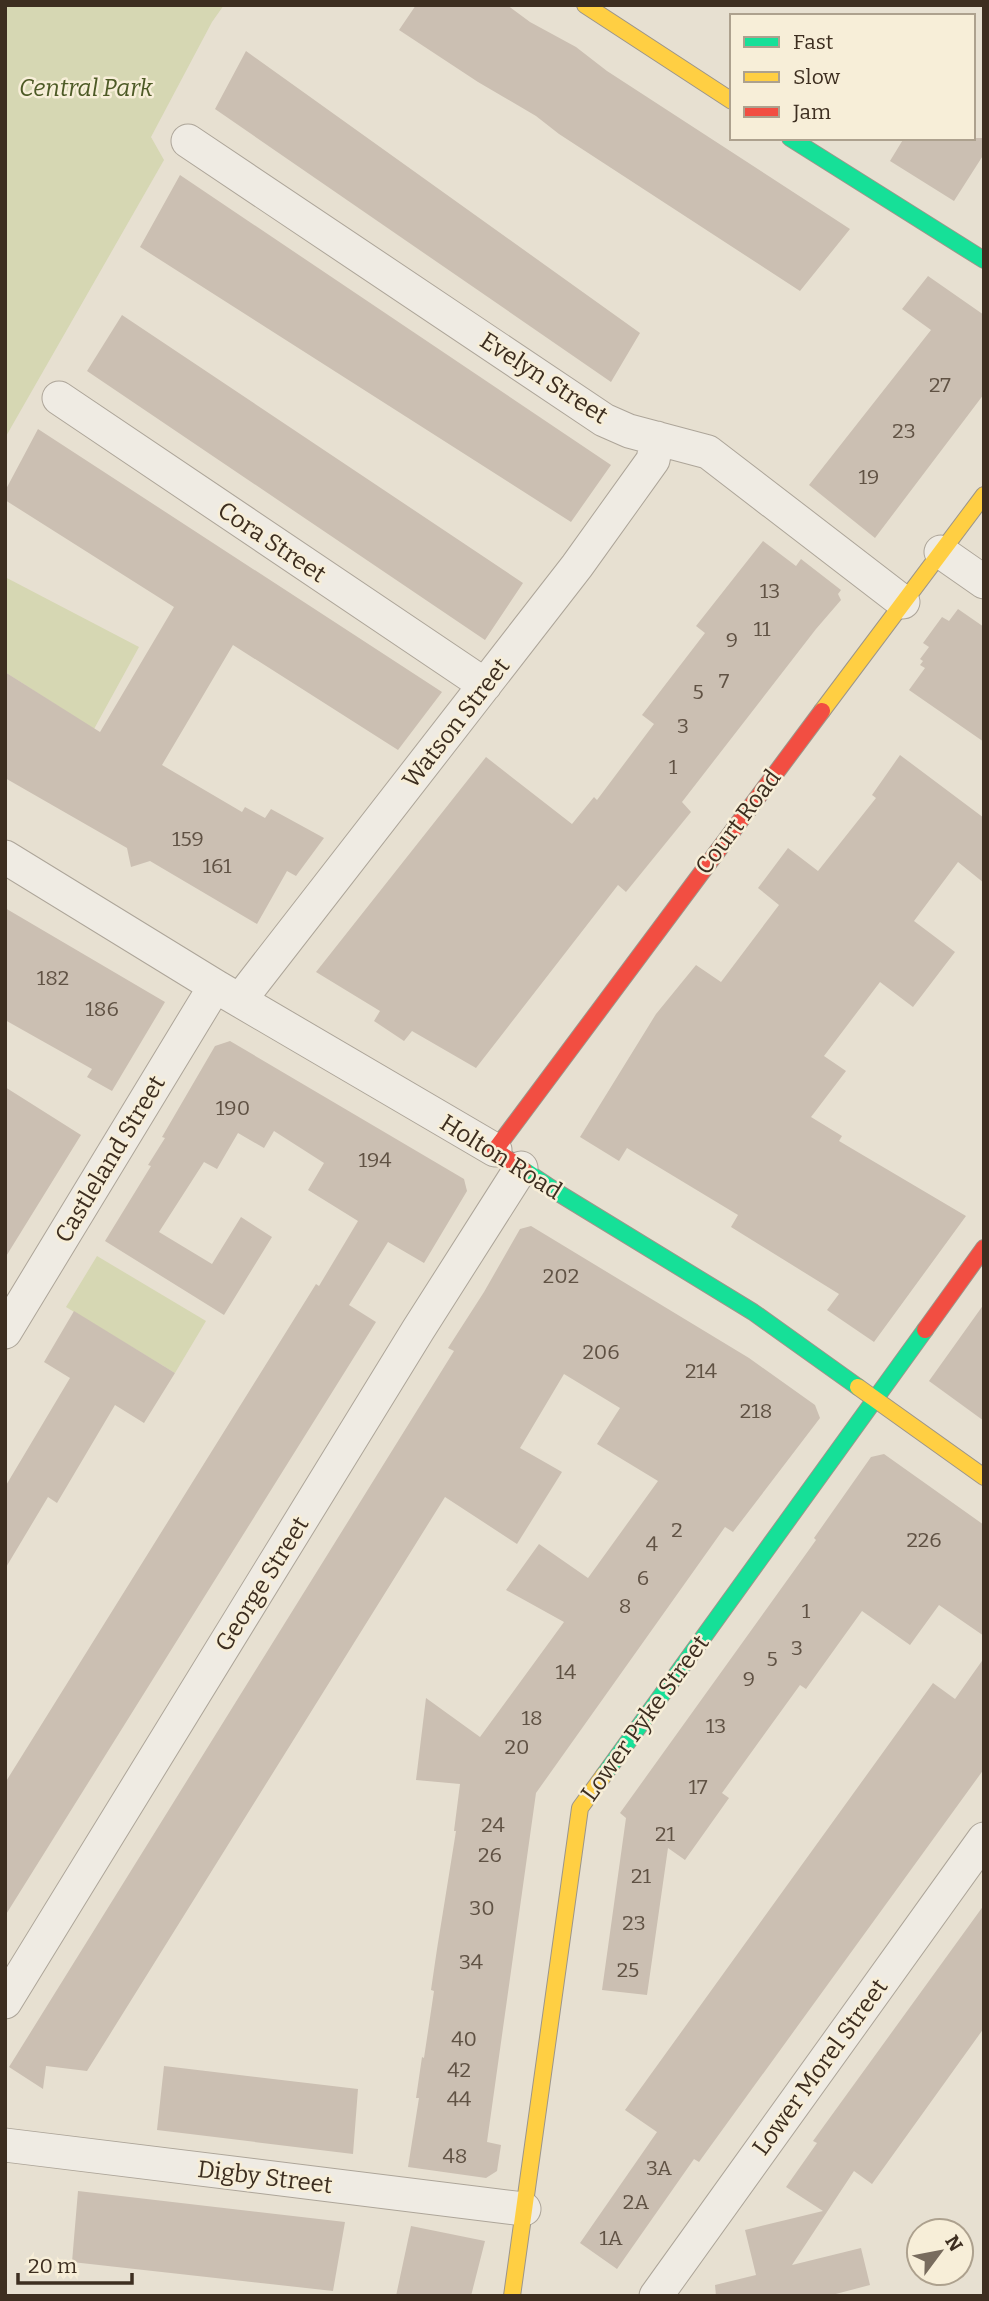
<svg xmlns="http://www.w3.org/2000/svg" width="989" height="2301" viewBox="0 0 989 2301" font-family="Bitter,serif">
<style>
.green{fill:#d6d7b3}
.building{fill:#cbbfb2}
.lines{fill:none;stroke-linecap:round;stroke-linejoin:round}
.street-casing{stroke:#ada599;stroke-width:35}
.fast-casing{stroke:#9c958a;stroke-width:18}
.slow-casing{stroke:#9c958a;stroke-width:18}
.jam-casing{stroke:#9c958a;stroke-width:18}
.street{stroke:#efebe3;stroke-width:33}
.fast{stroke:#16e098;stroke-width:16}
.slow{stroke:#ffcf43;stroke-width:16}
.jam{stroke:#f24e42;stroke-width:16}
.labels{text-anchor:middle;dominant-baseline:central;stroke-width:5;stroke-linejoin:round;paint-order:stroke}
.number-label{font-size:21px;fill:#605244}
.park-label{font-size:24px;font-style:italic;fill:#4d5a26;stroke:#f7eed8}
.street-label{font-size:24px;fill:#3d2e20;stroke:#f7eed8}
</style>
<rect width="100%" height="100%" fill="#e7e0d1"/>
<!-- green -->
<path class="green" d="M5,5H224L212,22L151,137L164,160L5,438Z
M5,577L139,647L94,729L5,672Z
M97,1256L206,1321L175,1373L66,1307Z"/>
<!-- building -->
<path class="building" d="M416,5H507L530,22L576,47L607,71L850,229L800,291L559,134L536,116L478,82L399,30Z
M246,51L640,333L611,382L215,109Z
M904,138H984V154L954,201L890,161Z
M180,175L611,465L571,522L140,247Z
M928,276L984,315V394L875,538L809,485L931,330L902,309Z
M122,315L523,583L485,640L87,371Z
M38,429L442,692L398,750L233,645L162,765L242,812L245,807L265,818L271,809L324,838L296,876L287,871L257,924L150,861L131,867L127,848L5,778V672L100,732L174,607L5,500V491Z
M763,541L796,566L801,559L841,590L838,594L841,600L816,629L682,802L691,812L626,892L618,885L476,1068L412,1031L404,1041L374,1021L380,1011L316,972L486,757L572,824L594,797L597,800L654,724L642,715L705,633L696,626Z
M958,609L984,627V742L909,690L925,668L920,665L923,661L920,659L929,647L923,643L942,617L949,621Z
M900,755L984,818V883L958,862L914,921L955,952L913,1007L880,982L824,1056L846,1071L811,1117L842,1136L839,1141L966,1216L874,1342L827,1310L839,1294L731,1227L738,1215L627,1148L619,1161L580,1137L656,1014L696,965L721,982L779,905L758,888L788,848L818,871L876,798L872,795Z
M5,908L165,1002L112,1091L87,1077L92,1069L5,1020Z
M230,1041L464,1179L467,1191L424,1263L388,1242L349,1305L376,1322L5,1916V1783L316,1284L319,1286L358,1221L308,1190L324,1163L274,1131L264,1148L238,1133L217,1169L204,1162L159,1232L212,1264L241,1217L272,1237L224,1315L105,1241L151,1166L148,1165L165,1138L162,1137L215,1046Z
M5,1087L81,1135L5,1258Z
M531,1226L749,1358L815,1405L820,1418L733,1532L725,1527L536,1793L487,2142L501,2145L497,2171L486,2178L408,2167L419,2098H416L422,2057L424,2058L434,1991L431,1990L437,1949L456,1831H454L460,1784L416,1780L426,1698L480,1737L564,1622L506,1590L539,1544L588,1578L658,1481L597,1444L620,1408L564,1374L520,1448L562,1472L517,1544L445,1497L87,2071L46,2066L43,2089L9,2067L454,1351L448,1348L484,1292L520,1229Z
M984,1304V1421L929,1381Z
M74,1311L175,1373L144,1423L115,1405L57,1503L48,1497L5,1569V1487L70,1378L44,1362Z
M884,1454L984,1525V1636L939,1605L910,1645L862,1611L806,1689L800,1685L722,1793L729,1798L685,1860L668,1848L647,1995L602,1990L626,1818L620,1813L816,1540L814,1538L871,1457Z
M984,1658V1769L699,2162L694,2159L617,2269L580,2243L657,2132L625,2110L933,1683L955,1699Z
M984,1905V2028L872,2184L854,2171L792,2265L861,2248L870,2285L828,2296H716L715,2285L756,2275L745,2230L823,2211L786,2187L817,2143L813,2141Z
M164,2066L358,2089L353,2154L157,2130Z
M78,2191L345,2222L333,2291L72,2262Z
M411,2226L485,2241L471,2296H396Z"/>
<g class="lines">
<!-- street casing -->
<g class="street-casing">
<path id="street" d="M188,141L604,420L629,431L708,452L903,602
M59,398L485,685
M941,552L984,582
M5,857L215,986L495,1150
M240,1000L577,566L653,460L657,438
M5,1332L215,986
M5,2002L418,1330L521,1168
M5,2145L524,2209
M656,2296L984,1839"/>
</g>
<!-- fast casing -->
<g class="fast-casing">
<path id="fast" d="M790,138L984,260
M524,1170L560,1194L753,1312L858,1387
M604,1775L925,1330"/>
</g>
<!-- slow casing -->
<g class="slow-casing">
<path id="slow" d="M585,5L732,101
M822,711L984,495
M858,1387L984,1477
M512,2296L580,1808L604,1775"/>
</g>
<!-- jam casing -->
<g class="jam-casing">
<path id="jam" d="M524,1170L495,1150L822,711
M925,1330L984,1248"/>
</g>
<!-- street -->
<use href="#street" class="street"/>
<!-- fast -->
<use href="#fast" class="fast"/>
<!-- slow -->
<use href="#slow" class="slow"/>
<!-- jam -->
<use href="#jam" class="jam"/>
</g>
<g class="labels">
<!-- number labels -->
<g class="number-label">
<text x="940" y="385">27</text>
<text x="904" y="431">23</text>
<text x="869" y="477">19</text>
<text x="770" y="591">13</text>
<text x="762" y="629">11</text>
<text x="732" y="640">9</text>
<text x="724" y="681">7</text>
<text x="698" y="692">5</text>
<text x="683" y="726">3</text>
<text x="673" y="767">1</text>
<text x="188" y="839">159</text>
<text x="217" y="866">161</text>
<text x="53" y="978">182</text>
<text x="102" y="1009">186</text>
<text x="233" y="1108">190</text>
<text x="375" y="1160">194</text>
<text x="561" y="1276">202</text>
<text x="601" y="1352">206</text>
<text x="701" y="1371">214</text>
<text x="756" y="1411">218</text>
<text x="677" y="1530">2</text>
<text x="924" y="1540">226</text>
<text x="652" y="1544">4</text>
<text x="643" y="1578">6</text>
<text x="625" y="1606">8</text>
<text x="806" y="1611">1</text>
<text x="797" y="1648">3</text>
<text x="772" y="1659">5</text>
<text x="566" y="1672">14</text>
<text x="749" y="1679">9</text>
<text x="532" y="1718">18</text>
<text x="716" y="1726">13</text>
<text x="517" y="1747">20</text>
<text x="698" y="1787">17</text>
<text x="493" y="1825">24</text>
<text x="665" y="1834">21</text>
<text x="490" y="1855">26</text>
<text x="641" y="1876">21</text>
<text x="482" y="1908">30</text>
<text x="634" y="1923">23</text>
<text x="471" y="1962">34</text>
<text x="628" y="1970">25</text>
<text x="464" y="2039">40</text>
<text x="459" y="2070">42</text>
<text x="459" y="2099">44</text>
<text x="455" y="2156">48</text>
<text x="659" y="2168">3A</text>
<text x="636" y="2202">2A</text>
<text x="611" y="2238">1A</text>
</g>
<!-- park labels -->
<g class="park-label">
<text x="86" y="88">Central Park</text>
</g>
<!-- street labels -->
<g class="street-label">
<text transform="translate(544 378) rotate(33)">Evelyn Street</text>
<text transform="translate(272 542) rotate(34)">Cora Street</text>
<text transform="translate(456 723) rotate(-52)">Watson Street</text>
<text transform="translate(738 822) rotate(-53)">Court Road</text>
<text transform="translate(501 1157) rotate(32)">Holton Road</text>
<text transform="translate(110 1159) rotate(-59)">Castleland Street</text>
<text transform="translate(262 1584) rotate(-58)">George Street</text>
<text transform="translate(645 1718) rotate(-54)">Lower Pyke Street</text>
<text transform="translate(820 2067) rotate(-54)">Lower Morel Street</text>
<text transform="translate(265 2177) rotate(7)">Digby Street</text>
</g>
</g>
<!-- border -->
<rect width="989" height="2301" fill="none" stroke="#3d2e20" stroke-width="14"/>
<!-- legend -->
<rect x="730" y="14" width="245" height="126" fill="#f7eed8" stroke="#ada18e" stroke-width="2"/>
<rect x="744" y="37" width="35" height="10" fill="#16e098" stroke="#ada18e" stroke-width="2"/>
<text x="793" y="49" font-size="21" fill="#3d2e20">Fast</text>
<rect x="744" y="72" width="35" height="10" fill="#ffcf43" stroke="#ada18e" stroke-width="2"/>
<text x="793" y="84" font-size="21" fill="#3d2e20">Slow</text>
<rect x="744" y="107" width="35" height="10" fill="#f24e42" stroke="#ada18e" stroke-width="2"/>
<text x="793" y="119" font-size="21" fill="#3d2e20">Jam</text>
<!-- north arrow -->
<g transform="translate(940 2252) rotate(58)"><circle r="33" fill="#f7eed8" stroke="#ada18e" stroke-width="2"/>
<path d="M0-5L12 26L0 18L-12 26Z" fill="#786c5e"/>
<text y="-10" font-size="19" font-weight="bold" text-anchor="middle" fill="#3d2e20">N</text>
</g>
<!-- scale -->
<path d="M18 2273v10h114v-10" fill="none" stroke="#3d2e20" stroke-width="3.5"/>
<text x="28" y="2273" font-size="21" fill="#3d2e20" stroke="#f7eed8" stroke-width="5" paint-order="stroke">20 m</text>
</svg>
